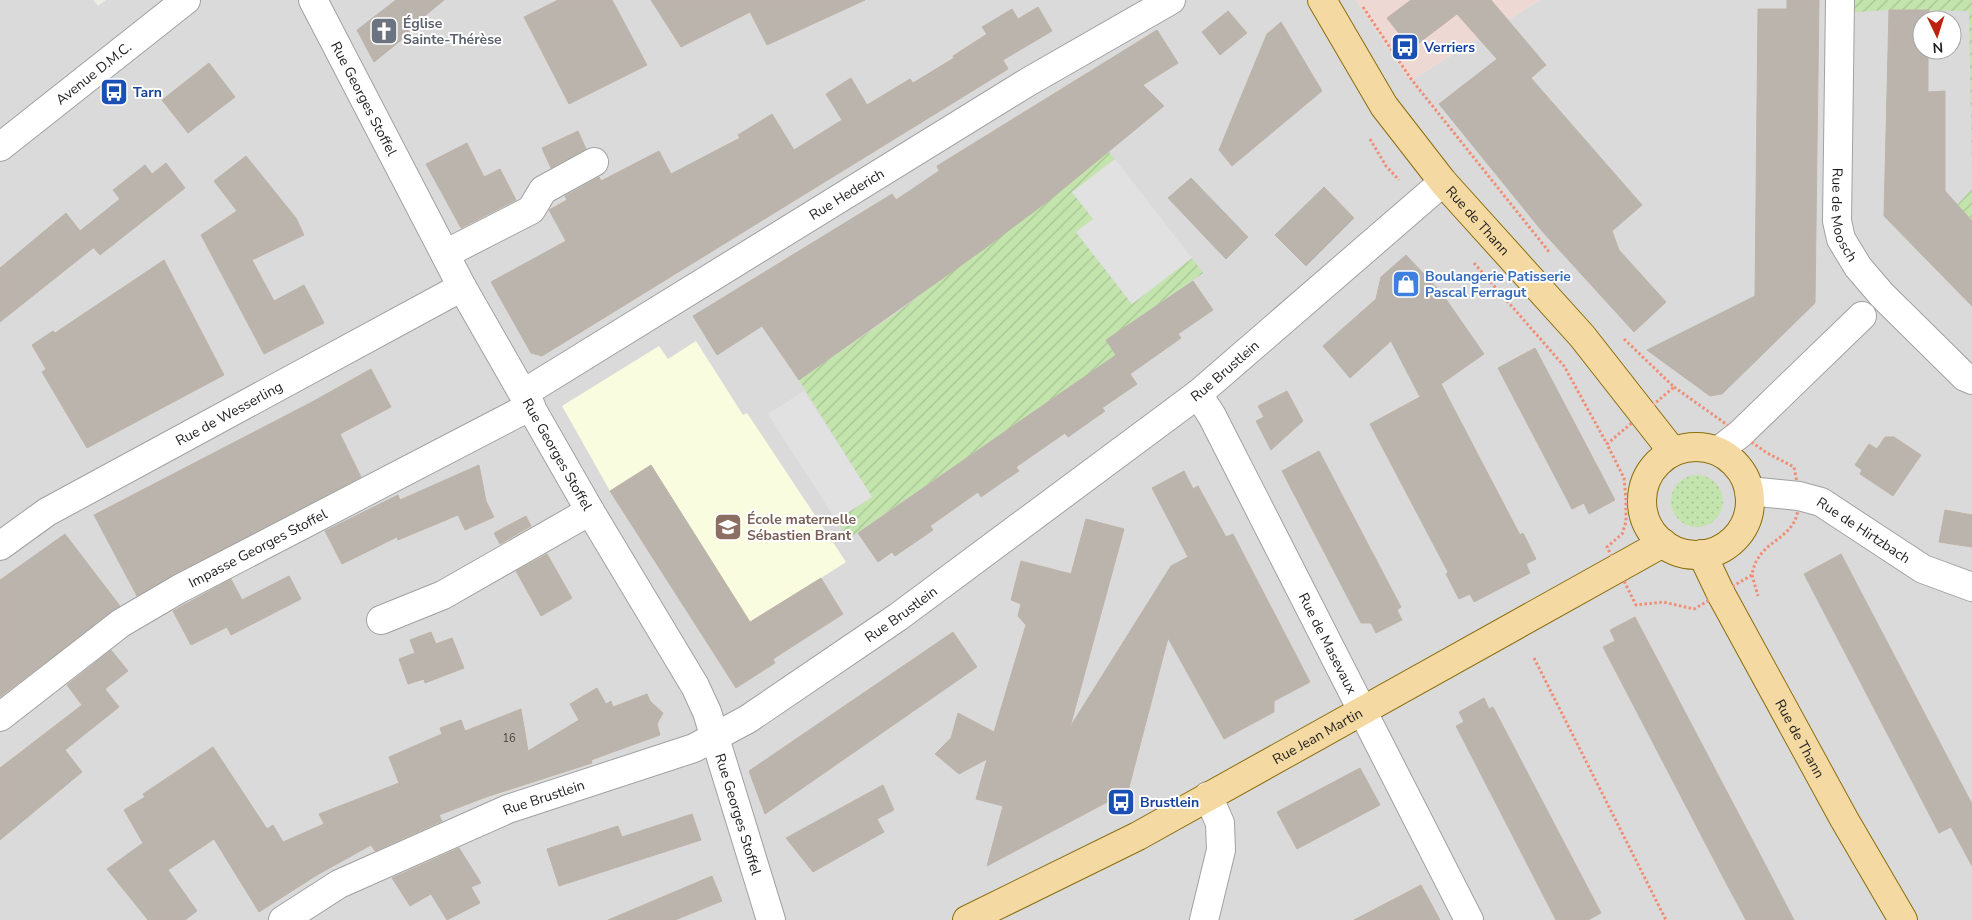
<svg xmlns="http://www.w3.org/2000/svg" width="1972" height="920" viewBox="0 0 1972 920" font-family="'Nunito Sans',sans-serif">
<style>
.residential{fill:#dbdada;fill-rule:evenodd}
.commercial{fill:#edd8d4}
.education{fill:#f9fcde}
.grass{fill:url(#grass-dots)}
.garden{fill:url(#garden-furrows)}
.parking{fill:#e1e1e1}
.building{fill:#bab4ad;stroke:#beb4a8}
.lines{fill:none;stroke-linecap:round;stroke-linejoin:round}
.minor-casing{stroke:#a1a1a1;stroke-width:30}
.major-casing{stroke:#8b6e0c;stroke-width:30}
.path{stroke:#ef8e74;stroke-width:3;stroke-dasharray:2.5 2.5;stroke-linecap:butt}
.minor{stroke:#fff;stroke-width:28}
.major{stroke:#f4daa2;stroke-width:28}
.labels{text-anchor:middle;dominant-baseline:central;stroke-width:4;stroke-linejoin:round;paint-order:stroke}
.number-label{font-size:11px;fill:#444341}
.worship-label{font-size:14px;font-weight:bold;fill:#5b616d;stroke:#fff;text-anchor:start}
.transit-label{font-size:14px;font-weight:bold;fill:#164399;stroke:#fff;text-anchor:start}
.street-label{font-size:14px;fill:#1d1d1d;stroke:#fff}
.shop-label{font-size:14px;font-weight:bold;fill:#366cbe;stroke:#fff;text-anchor:start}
.education-label{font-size:14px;font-weight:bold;fill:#785e54;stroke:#fff;text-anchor:start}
</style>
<defs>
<pattern id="grass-dots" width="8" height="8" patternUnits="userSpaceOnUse" patternTransform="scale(1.25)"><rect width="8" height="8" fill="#c3e4ad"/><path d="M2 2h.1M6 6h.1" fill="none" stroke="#a7c394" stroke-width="1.8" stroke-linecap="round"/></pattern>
<pattern id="garden-furrows" width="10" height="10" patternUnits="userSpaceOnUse" patternTransform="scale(1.25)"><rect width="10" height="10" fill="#c3e4ad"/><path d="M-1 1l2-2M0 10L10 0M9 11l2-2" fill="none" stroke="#a7c394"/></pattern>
</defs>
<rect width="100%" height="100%" fill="#eeebe4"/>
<!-- residential -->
<path class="residential" d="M0,0H93L98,6L106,0H1356L1410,81L1540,0H1972V920H0ZM1922,20H1952V50H1922Z"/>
<!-- commercial -->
<path class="commercial" d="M1356,0H1540L1410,81Z"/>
<!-- education -->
<path class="education" d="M696,341L743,415L747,413L846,562L821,578L843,614L773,659L775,663L736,688L610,491L562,406L659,346L668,359Z"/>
<!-- grass -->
<path class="grass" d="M1671 501a26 26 0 1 1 52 0a26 26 0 1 1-52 0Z"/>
<!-- garden -->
<path class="garden" d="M1840,0H1972V177L1969,11L1889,10L1839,13Z
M1108,151L1115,159L1072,192L1093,219L1076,232L1132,304L1192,258L1203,273L1106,340L1116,355L848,539L836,520L872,497L799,380L899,311Z
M1972,189V220L1957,205Z"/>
<!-- parking -->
<path class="parking" d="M1115,159L1192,258L1132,304L1076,232L1093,219L1072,192Z
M804,391L872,497L836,520L768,414Z"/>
<!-- building -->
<path class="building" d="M396,0H444L408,30L410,33L374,62L357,30Z
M558,0H612L647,65L569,104L524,17Z
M651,0H865L767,45L750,12L681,47Z
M1411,0H1491L1546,65L1531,78L1642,205L1612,231L1619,250L1666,302L1634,332L1542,231L1439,104L1497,59L1457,14L1411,49L1387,18Z
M1787,0H1819L1815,303L1722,394L1710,396L1647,350L1755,296L1758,9H1787Z
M1038,7L1052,31L1003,60L1008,69L542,356L531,353L491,282L566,241L549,210L567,200L565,196L599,177L601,181L659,151L671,174L740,138L738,135L772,114L794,150L842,120L826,94L851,78L867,105L910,79L913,83L954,58L953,56L987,34L982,27L1012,9L1018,19Z
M1889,10H1929V20H1922V50H1928V92L1945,91V191L1972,221V306L1884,216Z
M1228,11L1247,33L1220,55L1202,32Z
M1281,22L1322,91L1232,166L1219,150L1267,34Z
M1157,30L1178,63L1143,85L1164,106L1052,198L984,249L799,380L762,326L717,355L693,316L892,194L896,200L939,171L937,166Z
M209,63L235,97L188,133L162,100Z
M578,131L586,149L551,168L542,148Z
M467,143L484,177L500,169L516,200L461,228L426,164Z
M246,156L296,218L304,235L252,260L274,301L304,285L324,323L264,354L201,235L237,211L214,181Z
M166,163L185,188L100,255L83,236L93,248L0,322V268L66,213L80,231L120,199L113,190L145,165L152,174Z
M1191,178L1248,237L1226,259L1168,198Z
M1324,187L1354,218L1306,266L1275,235Z
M1406,255L1441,292L1484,354L1441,384L1520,535L1523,533L1536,559L1526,564L1530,573L1474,602L1470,594L1459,599L1446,574L1448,572L1370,424L1420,397L1391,341L1350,378L1323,346L1376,299L1381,277Z
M164,260L224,375L87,448L42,372L46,369L32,345L53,331L55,333Z
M1193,281L1213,310L1178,334L1181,338L1130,374L1137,384L1102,408L1105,411L1078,430L1068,437L1065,433L1016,467L1019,471L1001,483L981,497L978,492L930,526L933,530L895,556L892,552L878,562L858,533L1116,355L1106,340Z
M1535,348L1615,500L1589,514L1584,503L1572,509L1498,368Z
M371,369L391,407L340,434L361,477L137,596L94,515L312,402Z
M1287,391L1303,421L1271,450L1256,421L1264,417L1258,406Z
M1885,437H1894L1921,455L1893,496L1860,474L1862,470L1855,465L1869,444L1877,449Z
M1319,451L1401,607L1397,610L1402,620L1376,633L1371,623H1361L1282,471Z
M479,465L486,501L494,517L465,530L458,515L398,540L397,537L342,564L325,531L398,495L400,500Z
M651,465L750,622L821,578L843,614L773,659L775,663L736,688L610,491Z
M1184,471L1193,489L1198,486L1226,537L1233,534L1310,682L1274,701V712L1224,739L1168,638L1128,791L987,866L1003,806L976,799L987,759L959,774L935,754L951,738L958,713L994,732L1026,625L1018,616L1021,604L1011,600L1021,561L1071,574L1086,519L1124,529L1070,727L1171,566L1188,557L1152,488Z
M1945,510L1972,515V547L1939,542Z
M526,516L531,526L500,544L494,533Z
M65,534L120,606L0,697V580Z
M547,554L572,598L541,616L516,571Z
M1841,554L1972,804V866L1951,827L1939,833L1804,574Z
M289,576L301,599L231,635L227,627L191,645L173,611L231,579L242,600Z
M1635,617L1766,866L1794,920H1746L1724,879L1603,647L1615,641L1610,630Z
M431,632L436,644L452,638L464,668L425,683L424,679L408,684L399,659L415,653L410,640Z
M953,632L977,667L765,814L749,771Z
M111,650L128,671L105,689L119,707L65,750L82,772L0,840V768L82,705L67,685Z
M597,688L606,704L611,701L613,707L647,694L650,701L663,713L657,724L660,735L591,760L592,763L486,797L439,815L442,821L375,851L371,845L317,875L259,912L214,839L168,870L197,911L185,920H148L107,869L143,843L124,810L145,797L143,794L213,747L267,829L273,825L283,842L324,824L319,814L399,783L389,757L442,734L440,728L461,720L465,731L521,709L528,751L579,720L570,704Z
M1484,698L1489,709L1493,707L1601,913L1588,920H1556L1456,726L1464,722L1459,712Z
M1360,768L1380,805L1297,849L1277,812Z
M883,785L894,810L877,819L884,832L813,872L786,838Z
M692,814L701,840L559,886L547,849L618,826L622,837Z
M459,848L481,883L471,887L480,903L447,920L431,894L410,906L392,878Z
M712,876L722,901L675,920H608Z
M1421,885L1440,920H1354L1400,896Z"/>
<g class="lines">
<!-- minor casing -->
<g class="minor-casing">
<g id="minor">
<path id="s1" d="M313,0L462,287L590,511L695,686L707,712L771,920"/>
<path id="s2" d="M1840,0L1837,221L1841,239L1858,267L1882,295L1965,377L1972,380"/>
<path id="s3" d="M0,147L186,0"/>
<path d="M445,254L531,210L543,190L594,162"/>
<path id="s4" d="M524,393L1028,82L1171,0"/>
<path id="s5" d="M1198,394L1212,416L1469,920"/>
<path d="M1718,451L1740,434L1862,316"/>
<path id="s6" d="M1749,491L1799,496L1821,502L1923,569L1972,587"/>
<path id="s7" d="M0,546L47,512L462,287"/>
<path d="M381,620L443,595L590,511"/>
<path id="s8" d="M0,717L121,623L179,589L531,406"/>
<path id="s9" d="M283,920L339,884L508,809L694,748L748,719L898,617L1198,394L1443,182"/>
<path d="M1204,920L1221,850L1220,823L1208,796"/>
</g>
</g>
<!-- major casing -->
<g class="major-casing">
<g id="major">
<path id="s10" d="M1322,0L1384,106L1443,182L1582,336L1673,452"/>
<circle cx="1696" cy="501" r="54"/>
<path id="s11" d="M1702,554L1721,594L1844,819L1903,920"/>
<path id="s12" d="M967,920L1138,836L1663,543"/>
</g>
</g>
<!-- path -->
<path class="path" d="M1363,7L1411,79L1550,253
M1370,139L1386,166L1399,180
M1474,263L1564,366L1607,444
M1624,339L1674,387
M1674,387L1767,453L1794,467C1797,483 1801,499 1797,514C1791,541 1757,541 1752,575L1694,609L1663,602L1636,605L1607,547L1622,534L1626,522V499L1624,478L1607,444Z
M1752,575L1758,596
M1534,658L1666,920"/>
<!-- minor -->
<use href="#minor" class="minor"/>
<!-- major -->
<use href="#major" class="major"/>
</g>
<!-- icons -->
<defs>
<g id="church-square" transform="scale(1.4375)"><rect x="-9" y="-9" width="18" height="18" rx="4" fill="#6b7280" stroke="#fff"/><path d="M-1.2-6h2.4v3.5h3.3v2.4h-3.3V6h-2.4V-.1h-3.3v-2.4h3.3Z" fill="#fff"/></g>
<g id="bus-square" transform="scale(1.4375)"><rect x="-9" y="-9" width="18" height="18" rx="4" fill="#1a4fb4" stroke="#fff"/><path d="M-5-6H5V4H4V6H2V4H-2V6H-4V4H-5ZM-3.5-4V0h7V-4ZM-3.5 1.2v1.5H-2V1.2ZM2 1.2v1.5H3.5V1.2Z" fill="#fff"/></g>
<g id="shop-square" transform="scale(1.4375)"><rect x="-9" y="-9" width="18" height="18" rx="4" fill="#3f7fe0" stroke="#fff"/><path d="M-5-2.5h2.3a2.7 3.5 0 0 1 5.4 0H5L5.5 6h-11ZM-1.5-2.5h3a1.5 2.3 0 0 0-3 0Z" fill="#fff"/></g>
<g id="school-square" transform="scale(1.4375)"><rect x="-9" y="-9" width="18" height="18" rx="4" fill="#8d6e63" stroke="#fff"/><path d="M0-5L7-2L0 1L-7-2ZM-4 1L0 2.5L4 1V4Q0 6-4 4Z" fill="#fff"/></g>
</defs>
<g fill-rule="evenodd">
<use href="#church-square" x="384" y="31"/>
<use href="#bus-square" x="1405" y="47"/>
<use href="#bus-square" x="114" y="92"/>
<use href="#shop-square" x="1406" y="284"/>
<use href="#school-square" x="728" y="527"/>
<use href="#bus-square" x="1121" y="802"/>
</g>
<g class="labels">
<!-- number labels -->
<g class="number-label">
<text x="509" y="738">16</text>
</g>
<!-- worship labels -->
<g class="worship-label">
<text x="403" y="23">Église<tspan x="403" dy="16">Sainte-Thérèse</tspan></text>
</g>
<!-- transit labels -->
<g class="transit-label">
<text x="1424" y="47">Verriers</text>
<text x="133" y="92">Tarn</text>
<text x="1140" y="802">Brustlein</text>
</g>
<!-- street labels -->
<g class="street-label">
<text stroke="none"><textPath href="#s3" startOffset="119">Avenue D.M.C.</textPath></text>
<text stroke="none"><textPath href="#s1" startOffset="111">Rue Georges Stoffel</textPath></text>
<text stroke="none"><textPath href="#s4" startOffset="379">Rue Hederich</textPath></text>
<text stroke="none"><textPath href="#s2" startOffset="216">Rue de Moosch</textPath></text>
<text stroke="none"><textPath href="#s10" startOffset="271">Rue de Thann</textPath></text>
<text stroke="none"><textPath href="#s9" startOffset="1099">Rue Brustlein</textPath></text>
<text stroke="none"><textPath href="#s7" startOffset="265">Rue de Wesserling</textPath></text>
<text stroke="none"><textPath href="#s1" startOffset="516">Rue Georges Stoffel</textPath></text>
<text stroke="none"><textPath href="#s6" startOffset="124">Rue de Hirtzbach</textPath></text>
<text stroke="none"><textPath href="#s8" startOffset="309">Impasse Georges Stoffel</textPath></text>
<text stroke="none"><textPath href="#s9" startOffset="694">Rue Brustlein</textPath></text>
<text stroke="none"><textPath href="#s5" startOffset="281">Rue de Masevaux</textPath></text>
<text stroke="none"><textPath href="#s12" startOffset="396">Rue Jean Martin</textPath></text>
<text stroke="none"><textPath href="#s11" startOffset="209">Rue de Thann</textPath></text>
<text stroke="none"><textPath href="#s9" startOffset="289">Rue Brustlein</textPath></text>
<text stroke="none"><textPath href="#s1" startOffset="921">Rue Georges Stoffel</textPath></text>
</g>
<!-- shop labels -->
<g class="shop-label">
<text x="1425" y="276">Boulangerie Patisserie<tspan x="1425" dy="16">Pascal Ferragut</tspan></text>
</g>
<!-- education labels -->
<g class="education-label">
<text x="747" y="519">École maternelle<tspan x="747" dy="16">Sébastien Brant</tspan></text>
</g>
</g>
<!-- north arrow -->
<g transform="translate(1937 35) rotate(176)"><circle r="24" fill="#ffffff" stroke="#a5a5a5"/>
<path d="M0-4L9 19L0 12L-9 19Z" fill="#bb2210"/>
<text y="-8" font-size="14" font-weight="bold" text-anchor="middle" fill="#1d1d1d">N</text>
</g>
</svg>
